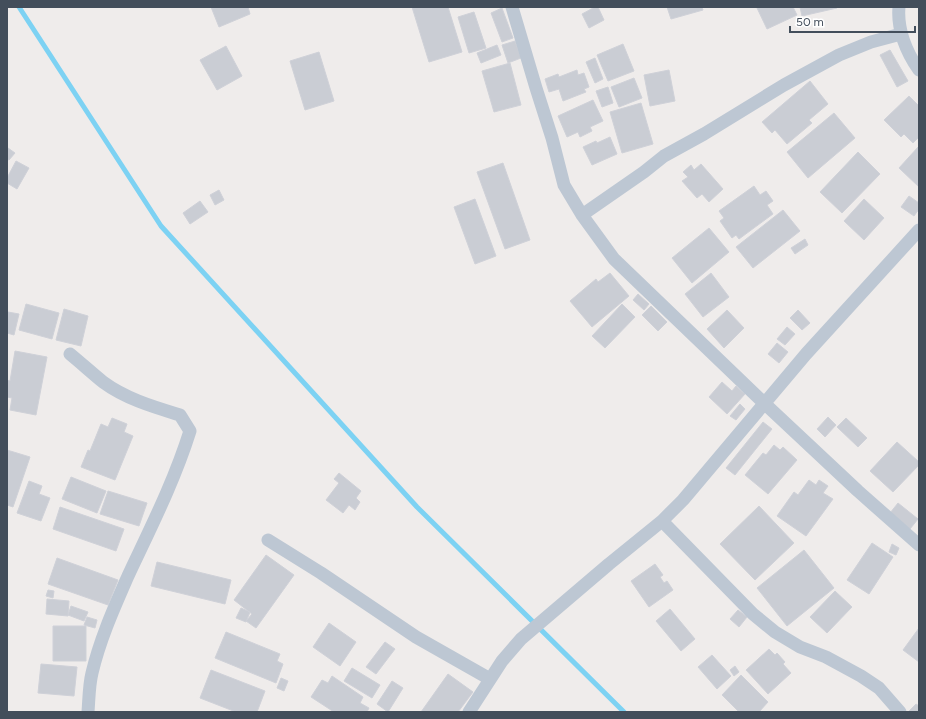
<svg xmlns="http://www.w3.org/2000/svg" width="926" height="719" viewBox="0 0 926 719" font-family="Figtree,sans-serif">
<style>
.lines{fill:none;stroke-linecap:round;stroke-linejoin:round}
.stream{stroke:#7dd2f3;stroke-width:5}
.building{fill:#cacdd4;stroke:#cfd1d8}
.minor{stroke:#bdc7d3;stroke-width:13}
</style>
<rect width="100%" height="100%" fill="#efeceb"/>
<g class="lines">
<!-- stream -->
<path class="stream" d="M19,7L161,226L417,507L624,712"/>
</g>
<!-- building -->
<path class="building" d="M211,7H248L250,14L219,27Z
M412,7H448L462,52L429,62Z
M595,7H598L604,20L589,28L582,14Z
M667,7H702L703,10L671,19Z
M759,7H793L797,15L767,29L757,8Z
M800,7H837V8L802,16Z
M502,8L513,38L502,42L491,13Z
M474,12L486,48L469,53L458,17Z
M515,41L521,58L508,63L502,45Z
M623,44L634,71L608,81L597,55Z
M497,45L501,55L481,63L477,53Z
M226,46L242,76L217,90L200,60Z
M890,50L908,81L897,87L880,55Z
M319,52L334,101L305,110L290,61Z
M595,58L603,79L595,83L586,62Z
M510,63L521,105L494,112L482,71Z
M577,70L578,75L584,73L589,87L584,89L586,92L563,101L559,89L549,92L545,79L558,74L559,77Z
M669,70L675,101L650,106L644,75Z
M634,78L642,98L619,107L611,87Z
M810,81L828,104L809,120L812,123L787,144L775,130L772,133L762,122Z
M608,87L613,103L602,107L596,91Z
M909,96L919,106V137L913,143L904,134L901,137L884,120Z
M593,100L603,121L590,127L592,131L580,137L578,132L567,137L558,116Z
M641,103L653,144L622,153L610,112Z
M834,113L855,138L808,178L787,152Z
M610,137L617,154L592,165L583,147L596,141L597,143Z
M919,146V187L899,168Z
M8,148L15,153L9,160L7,159V149Z
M858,152L880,174L842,213L820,192Z
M16,161L29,168L17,189L7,183V178Z
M503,163L530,240L505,249L477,172Z
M701,164L723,189L709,202L702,194L697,198L682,181L688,177L683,172L691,165L694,170Z
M754,186L760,195L766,191L773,201L767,205L773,214L739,239L736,235L732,238L720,221L724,218L719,211Z
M219,190L224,200L215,205L210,195Z
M909,196L919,203V209L914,216L901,207Z
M475,199L496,256L475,264L454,207Z
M864,199L884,218L864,240L844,221Z
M200,201L208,212L190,224L183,213Z
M783,210L800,231L753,268L736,247Z
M709,228L729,252L692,283L672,258Z
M805,239L808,245L795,254L791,248Z
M610,273L629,296L592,327L570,301L596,279L598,282Z
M711,273L729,297L703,317L685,294Z
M638,294L649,304L644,310L633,300Z
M26,304L59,313L52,339L19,330Z
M622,304L635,317L605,348L592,336Z
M651,306L667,322L658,331L642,315Z
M64,309L88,316L81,346L56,340Z
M727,310L744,328L724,348L707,329Z
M798,310L810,323L802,330L790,318Z
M8,312L19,314L14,335L7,333Z
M787,327L795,334L785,345L777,339Z
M777,343L788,352L779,363L768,354Z
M15,351L47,357L36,415L10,410L12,398L7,397V380L10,381Z
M722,382L732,391L736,386L745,394L727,414L709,397Z
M740,404L745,409L736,420L730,416Z
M828,417L836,425L825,437L817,429Z
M112,418L127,424L124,432L133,436L115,480L81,467L88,450L90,451L101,424L108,427Z
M846,418L867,438L858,447L837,427Z
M763,422L772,429L735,475L726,468Z
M897,442L919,462V465L893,492L870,471Z
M774,445L780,450L783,447L797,460L768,494L745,475L763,453L766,455Z
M7,450L30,457L13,507L7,505Z
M339,473L361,491L356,498L360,502L355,510L349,505L343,513L326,500L339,483L334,479Z
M71,477L106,491L97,513L62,499Z
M809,480L816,485L819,480L828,486L823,493L833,499L806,536L777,516L794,492L798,495Z
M29,481L42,486L39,494L50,498L41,521L17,513Z
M108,491L147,503L139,526L100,514Z
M898,503L918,519L910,529L890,513Z
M759,506L794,543L755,580L720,544Z
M60,507L124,529L116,551L53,529Z
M872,543L893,557L869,594L847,580Z
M892,544L899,548L896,555L889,552Z
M804,550L834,588L787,626L757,588Z
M266,555L294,575L256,628L246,621L252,614L234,600Z
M57,558L118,580L108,605L48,584Z
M157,562L231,580L225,604L151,586Z
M655,564L663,575L660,577L664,583L667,581L673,590L649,607L631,581Z
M48,590L54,591L53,598L46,596Z
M835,591L852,607L827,633L810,617Z
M47,599L69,601L68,616L46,614Z
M71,606L88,612L84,621L68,615Z
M241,608L250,612L246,622L236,618Z
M670,609L695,639L681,651L656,621Z
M738,610L747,617L739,627L730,619Z
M87,617L97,620L95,628L84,625Z
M329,623L356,642L340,666L313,647Z
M53,626H86V661H53Z
M919,628V662L903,650Z
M226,632L280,654L277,661L283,664L276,683L215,658Z
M385,642L395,649L376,674L366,667Z
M769,649L775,655L777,653L785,662L783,664L791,673L768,694L746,670Z
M712,655L731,676L717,689L698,667Z
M41,664L77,667L74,696L38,693Z
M735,666L739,672L734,676L730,670Z
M352,668L380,685L372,698L344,681Z
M211,670L265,691L257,712H236L200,698Z
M448,674L473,692L458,712H421Z
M741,675L768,702L759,712H739L722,695Z
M332,676L363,697L360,703L369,708L367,712H334L311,697L322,680L328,683Z
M281,678L288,681L284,691L277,688Z
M392,681L403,688L388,712L377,704Z
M916,704L919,706V712H908Z"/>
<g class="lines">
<!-- minor -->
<path class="minor" d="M512,7L536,88L552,138L564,185L582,215L614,259L765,404L858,491L919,545
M899,7C897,29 906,52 919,70
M582,215L644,172L664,156L704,134L784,85L839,55L871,42L901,34
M70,354C81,363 92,373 103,382C126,399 154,407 180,415L190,431C174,482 150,529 128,576C114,608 100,639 92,673C89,685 89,699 88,712
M662,521L753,614L775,632L800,647L826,657L861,676L879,688L900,712
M268,540L321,573L416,637L490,679
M469,712L502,661L521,639L609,564L662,521L683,500L806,354L919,230"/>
</g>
<!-- border -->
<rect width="926" height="719" fill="none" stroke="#434e5b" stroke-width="16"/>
<!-- scale -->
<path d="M790 26v6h125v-6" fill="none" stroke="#434e5b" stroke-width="2"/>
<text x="796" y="26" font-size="12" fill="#434e5b" stroke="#ffffff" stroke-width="3" paint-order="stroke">50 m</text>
</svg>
